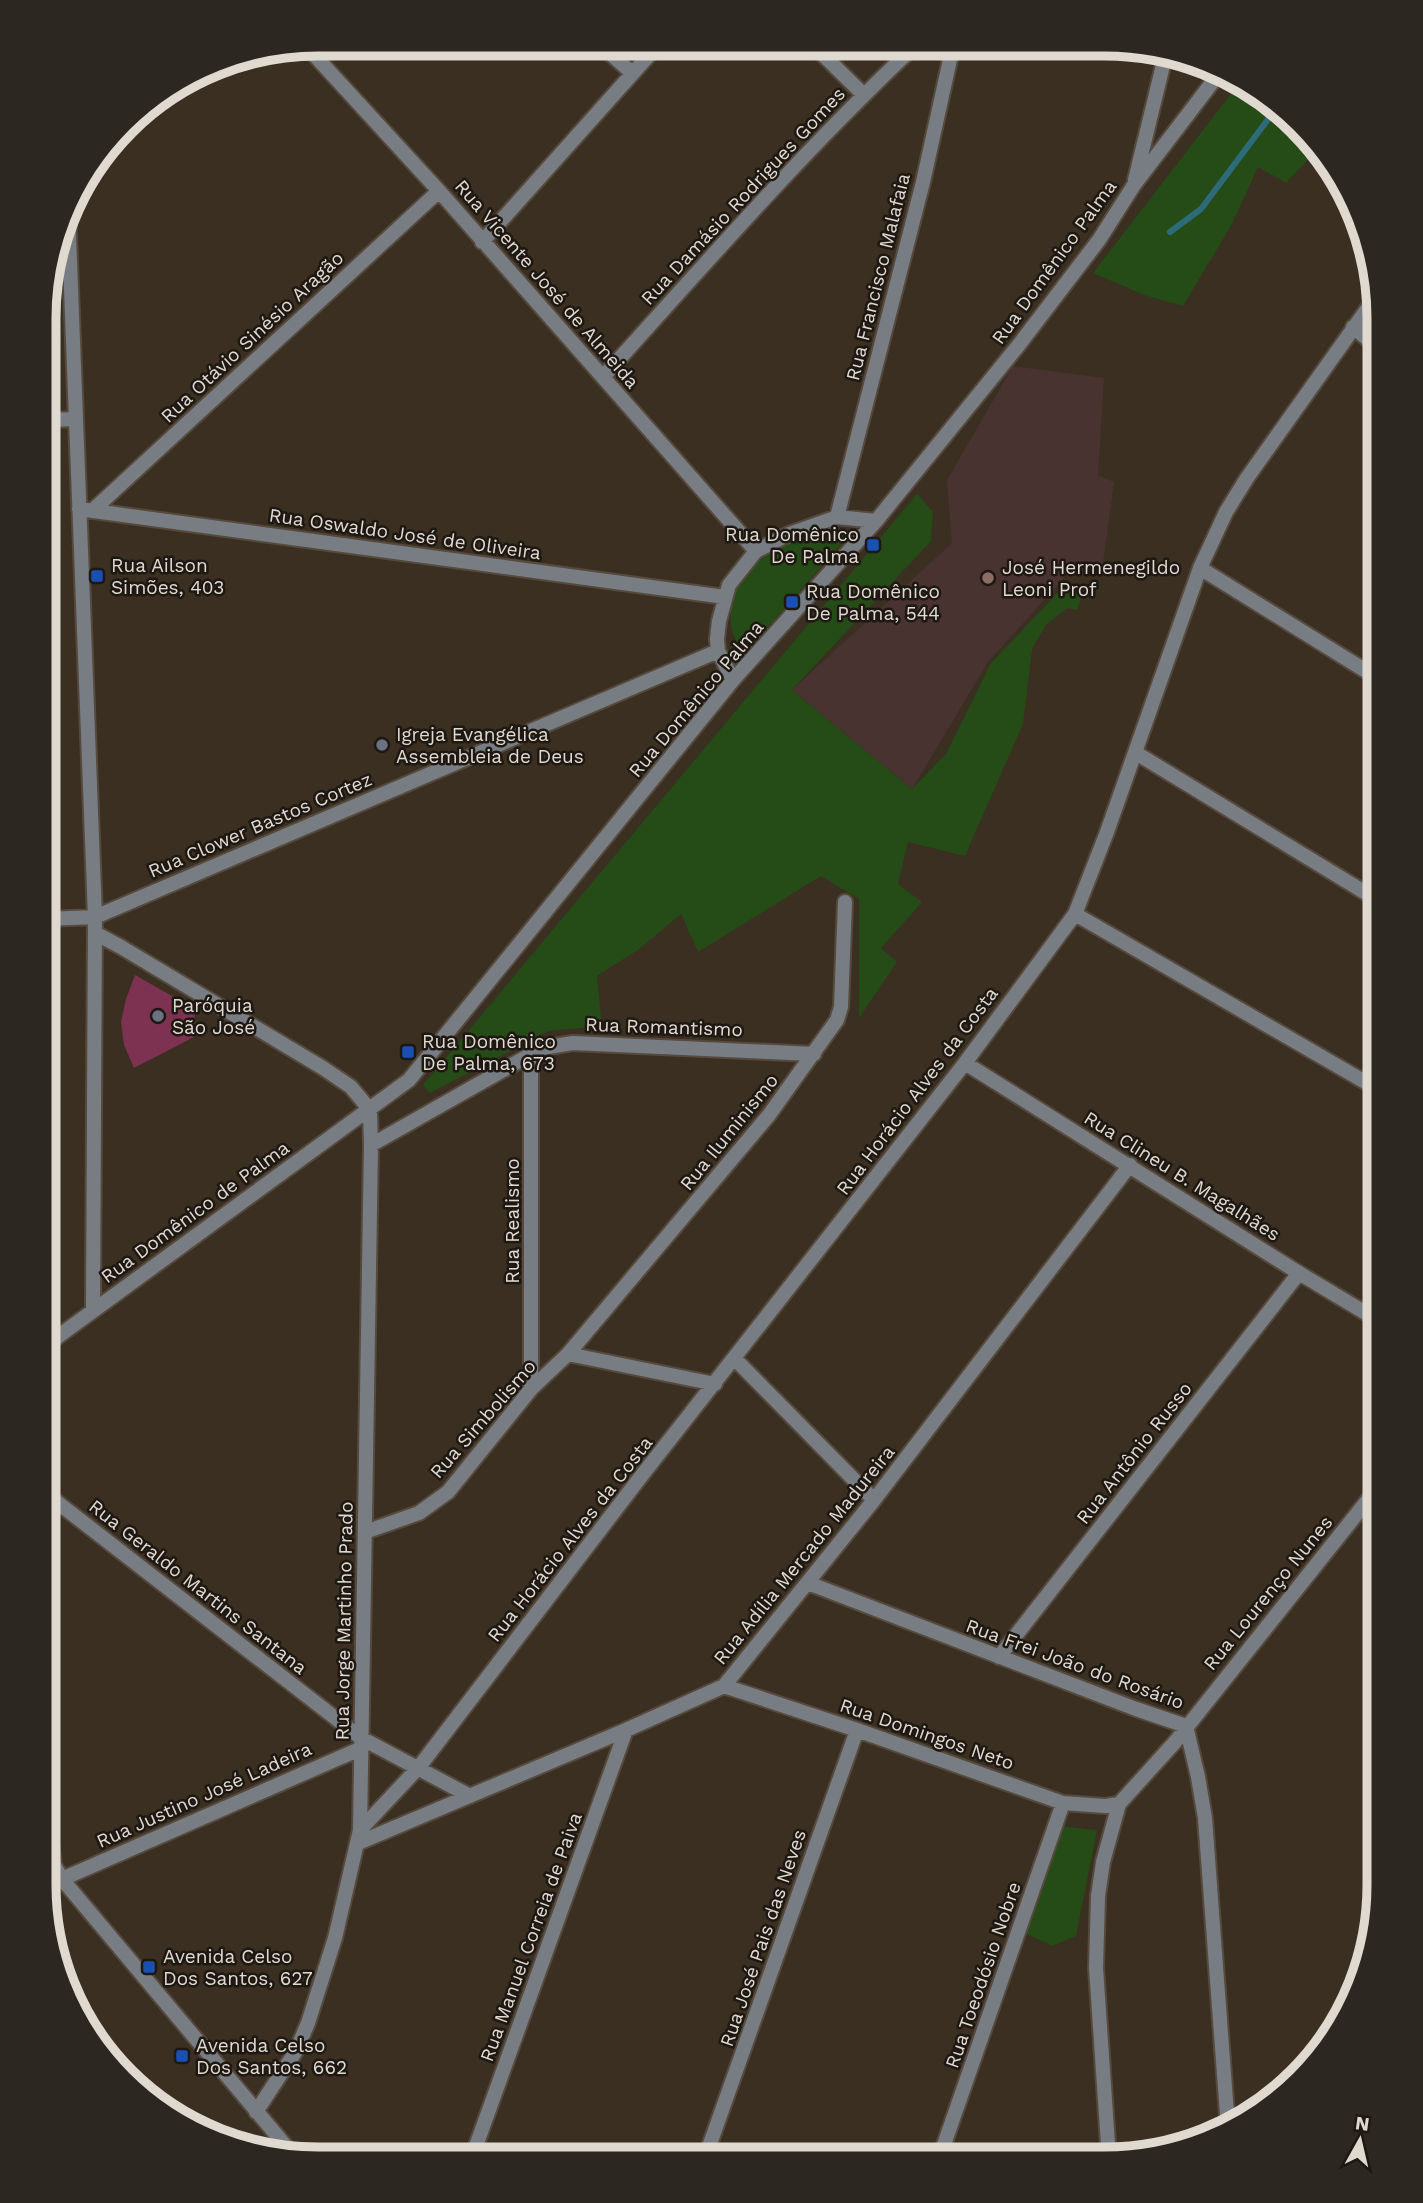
<svg xmlns="http://www.w3.org/2000/svg" width="1423" height="2203" viewBox="0 0 1423 2203" font-family="'Work Sans',sans-serif">
<style>
.education{fill:#483331}
.green{fill:#254b17}
.lines{fill:none;stroke-linecap:round;stroke-linejoin:round}
.stream{stroke:#2e6b78;stroke-width:6}
.building{fill:#7d3252}
.street-casing{stroke:#554a3d;stroke-width:18}
.street{stroke:#787d84;stroke-width:14}
.transit-dot{fill:#1a4fb4;stroke:#1d1812;stroke-width:2.5}
.education-dot{fill:#8d6e63;stroke:#1d1812;stroke-width:2.5}
.worship-dot{fill:#6b7280;stroke:#1d1812;stroke-width:2.5}
.labels{text-anchor:middle;dominant-baseline:central;stroke-width:5;stroke-linejoin:round;paint-order:stroke}
.street-label{font-size:19px;fill:#e0d9d0;stroke:#1d1812}
.poi-label{font-size:19px;fill:#e0d9d0;stroke:#1d1812;text-anchor:start}
.rim{fill:none;stroke:#e0d9d0;stroke-width:9}
</style>
<rect width="100%" height="100%" fill="#3a2f21"/>
<!-- education -->
<path class="education" d="M1013,366L1104,378L1098,475L1114,482L1101,577L1076,561L1063,579L988,662L912,789L792,690L952,543L947,480Z"/>
<!-- green -->
<path class="green" d="M1240,82L1272,100L1319,148L1286,183L1258,167L1232,224L1183,306L1144,295L1093,273Z
M917,494L933,512L931,541L792,690L912,789L946,754L991,663L1068,582L1084,588L1077,610L1067,608L1046,625L1032,649L1023,724L965,856L908,842L898,884L922,902L881,948L897,962L859,1018V899L821,876L698,952L681,914L638,950L597,976L602,1026L548,1031L430,1093L423,1085Z
M854,530L743,655C739,646 732,635 731,625C725,559 800,531 854,530Z
M1048,1825L1097,1830L1076,1936L1052,1946L1013,1927Z"/>
<g class="lines">
<!-- stream -->
<path class="stream" d="M1170,232L1201,209L1278,106"/>
</g>
<!-- building -->
<path class="building" d="M135,975L195,1009L194,1037L134,1068L124,1045L121,1022L126,999Z"/>
<g class="lines">
<!-- street casing -->
<g class="street-casing">
<path id="street" d="M601,45L632,73
M813,45L864,95
M306,46L439,191L756,551
M1135,180L1166,53
M68,210L95,917L93,1309
M482,242L658,45
M1353,327L1379,349
M603,377C705,264 805,149 916,45
M46,420L76,419
M79,509L725,597
M92,511L439,191
M837,517L923,182L953,46
M1200,568L1379,679
M733,680L718,651L717,639L719,621L729,585L756,551L789,534L837,517L876,521
M1136,753L1379,901
M1075,914L1379,1090
M45,919L95,917L718,651
M95,933L121,947L323,1068L351,1087L370,1110
M965,1063L1299,1273L1379,1321
M371,1145L542,1048L573,1043L814,1054
M45,1346L409,1080L733,680L876,521L1018,346L1099,240L1134,185L1221,71
M568,1354L769,1115L837,1020L841,1007L845,902
M735,1359L874,1500
M531,1389V1052
M44,1492L361,1738L470,1796
M365,1532L419,1513L448,1492L531,1389L568,1354L715,1384
M808,1583L1136,1709L1186,1726L1198,1777L1205,1818L1228,2128
M999,1657L1299,1273
M724,1686L857,1730L1063,1803L1105,1806L1119,1804
M44,1789L54,1865L62,1879L295,2157
M360,1830L419,1767L639,1479L965,1063L1075,914L1107,832L1200,568L1226,512L1247,478L1375,298
M358,1843L626,1730L724,1686L874,1500L1130,1165
M62,1879L362,1748
M256,2112L296,2051L308,2023L335,1938L360,1830L371,1145L370,1110
M472,2157L626,1730
M705,2158L857,1730
M939,2159L1063,1803
M1109,2159L1096,1968L1098,1896L1103,1862L1119,1804L1175,1742L1379,1486"/>
</g>
<!-- street -->
<use href="#street" class="street"/>
</g>
<!-- markers -->
<g class="transit-dot">
<rect x="866" y="538" width="14" height="14" rx="3.5"/>
<rect x="90" y="569" width="14" height="14" rx="3.5"/>
<rect x="785" y="595" width="14" height="14" rx="3.5"/>
<rect x="401" y="1045" width="14" height="14" rx="3.5"/>
<rect x="142" y="1960" width="14" height="14" rx="3.5"/>
<rect x="175" y="2049" width="14" height="14" rx="3.5"/>
</g>
<circle class="education-dot" cx="988" cy="578" r="7"/>
<g class="worship-dot">
<circle cx="382" cy="745" r="7"/>
<circle cx="158" cy="1016" r="7"/>
</g>
<g class="labels">
<!-- street labels -->
<g class="street-label">
<text transform="translate(743 196) rotate(-47)">Rua Damásio Rodrigues Gomes</text>
<text transform="translate(1054 262) rotate(-54)">Rua Domênico Palma</text>
<text transform="translate(878 277) rotate(-76)">Rua Francisco Malafaia</text>
<text transform="translate(547 284) rotate(49)">Rua Vicente José de Almeida</text>
<text transform="translate(252 337) rotate(-43)">Rua Otávio Sinésio Aragão</text>
<text transform="translate(405 534) rotate(8)">Rua Oswaldo José de Oliveira</text>
<text transform="translate(696 699) rotate(-50)">Rua Domênico Palma</text>
<text transform="translate(260 825) rotate(-23)">Rua Clower Bastos Cortez</text>
<text transform="translate(664 1027) rotate(2)">Rua Romantismo</text>
<text transform="translate(917 1091) rotate(-53)">Rua Horácio Alves da Costa</text>
<text transform="translate(729 1132) rotate(-51)">Rua Iluminismo</text>
<text transform="translate(1182 1176) rotate(32)">Rua Clineu B. Magalhães</text>
<text transform="translate(195 1212) rotate(-36)">Rua Domênico de Palma</text>
<text transform="translate(512 1221) rotate(-90)">Rua Realismo</text>
<text transform="translate(483 1419) rotate(-49)">Rua Simbolismo</text>
<text transform="translate(1134 1453) rotate(-52)">Rua Antônio Russo</text>
<text transform="translate(570 1539) rotate(-52)">Rua Horácio Alves da Costa</text>
<text transform="translate(804 1555) rotate(-51)">Rua Adília Mercado Madureira</text>
<text transform="translate(198 1587) rotate(38)">Rua Geraldo Martins Santana</text>
<text transform="translate(1268 1593) rotate(-51)">Rua Lourenço Nunes</text>
<text transform="translate(344 1621) rotate(-89)">Rua Jorge Martinho Prado</text>
<text transform="translate(1075 1664) rotate(20)">Rua Frei João do Rosário</text>
<text transform="translate(927 1734) rotate(19)">Rua Domingos Neto</text>
<text transform="translate(204 1795) rotate(-24)">Rua Justino José Ladeira</text>
<text transform="translate(531 1937) rotate(-70)">Rua Manuel Correia de Paiva</text>
<text transform="translate(763 1938) rotate(-71)">Rua José Pais das Neves</text>
<text transform="translate(983 1975) rotate(-71)">Rua Toeodósio Nobre</text>
</g>
<!-- poi labels -->
<g class="poi-label">
<text x="859" y="534" text-anchor="end">Rua Domênico<tspan x="859" dy="22">De Palma</tspan></text>
<text x="111" y="565">Rua Ailson<tspan x="111" dy="22">Simões, 403</tspan></text>
<text x="1002" y="567">José Hermenegildo<tspan x="1002" dy="22">Leoni Prof</tspan></text>
<text x="806" y="591">Rua Domênico<tspan x="806" dy="22">De Palma, 544</tspan></text>
<text x="396" y="734">Igreja Evangélica<tspan x="396" dy="22">Assembleia de Deus</tspan></text>
<text x="172" y="1005">Paróquia<tspan x="172" dy="22">São José</tspan></text>
<text x="422" y="1041">Rua Domênico<tspan x="422" dy="22">De Palma, 673</tspan></text>
<text x="163" y="1956">Avenida Celso<tspan x="163" dy="22">Dos Santos, 627</tspan></text>
<text x="196" y="2045">Avenida Celso<tspan x="196" dy="22">Dos Santos, 662</tspan></text>
</g>
</g>
<!-- crop -->
<path d="M0 0H1423V2203H0ZM318 56H1105A262 262 0 0 1 1367 318V1885A262 262 0 0 1 1105 2147H318A262 262 0 0 1 56 1885V318A262 262 0 0 1 318 56Z" fill="#2d2721" fill-rule="evenodd"/>
<path class="rim" d="M318 56H1105A262 262 0 0 1 1367 318V1885A262 262 0 0 1 1105 2147H318A262 262 0 0 1 56 1885V318A262 262 0 0 1 318 56Z"/>
<!-- north arrow -->
<g transform="translate(1360 2140) rotate(8)" stroke="#1d1812" stroke-width="5" paint-order="stroke">
<path d="M0-5L12 26L0 18L-12 26Z" fill="#e0d9d0"/>
<text y="-10" font-size="19" font-weight="bold" text-anchor="middle" fill="#e0d9d0">N</text>
</g>
</svg>
